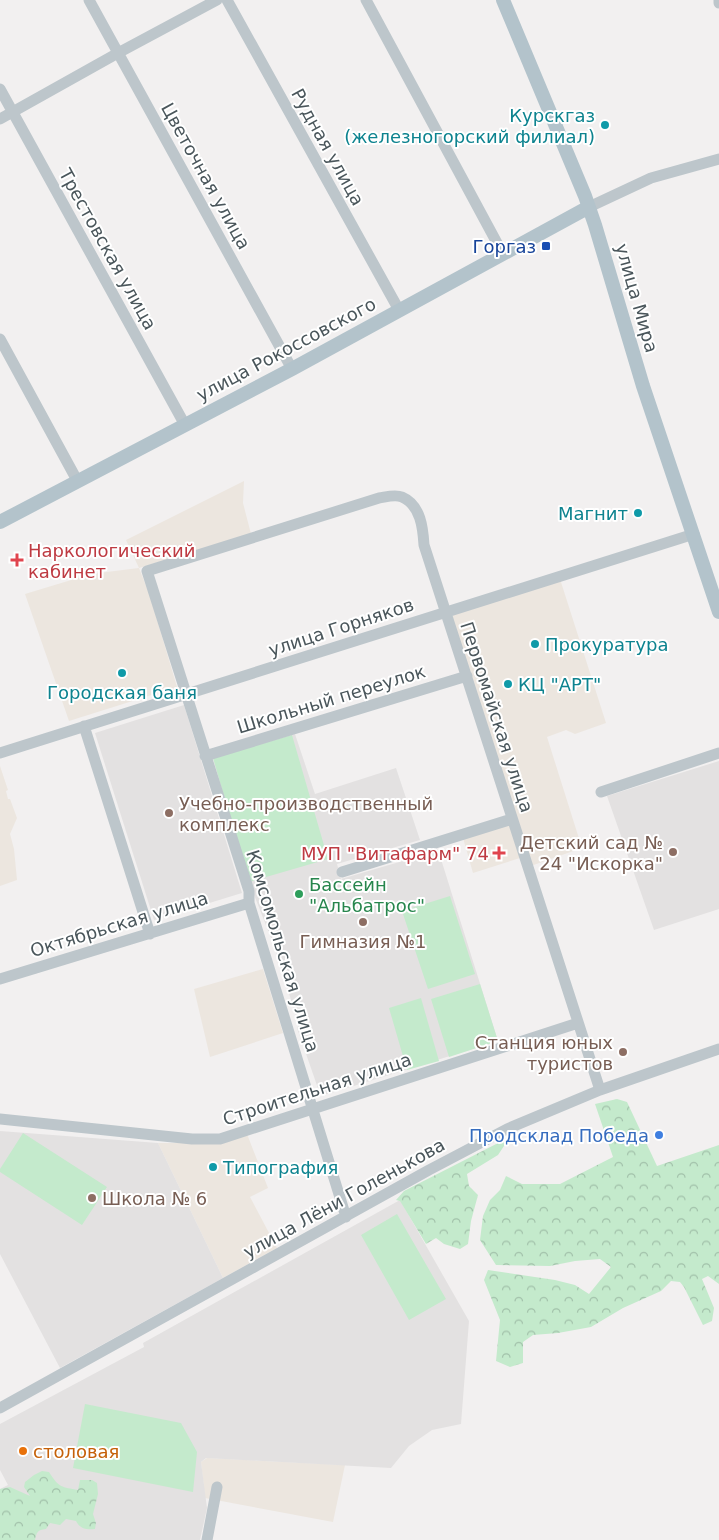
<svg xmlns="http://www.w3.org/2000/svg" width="719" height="1540" viewBox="0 0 719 1540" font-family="'DejaVu Sans',sans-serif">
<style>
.commercial{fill:#ece6df}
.education{fill:#e3e1e1}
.grass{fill:#c4eacc}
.forest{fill:url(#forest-crowns)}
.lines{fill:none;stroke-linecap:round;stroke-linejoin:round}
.minor{stroke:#bdc6cb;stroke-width:11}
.major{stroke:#b3c3cb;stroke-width:14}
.culture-dot{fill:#0f9aa8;stroke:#fff;stroke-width:2}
.transit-dot{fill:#1a4fb4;stroke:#fff;stroke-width:2}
.health-dot{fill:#e0444e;stroke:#fff;stroke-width:2}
.education-dot{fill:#8d6e63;stroke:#fff;stroke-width:2}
.leisure-dot{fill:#2e9e5b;stroke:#fff;stroke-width:2}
.shop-dot{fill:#3f7fe0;stroke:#fff;stroke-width:2}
.food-dot{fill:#e8710a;stroke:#fff;stroke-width:2}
.labels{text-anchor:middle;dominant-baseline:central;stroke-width:4;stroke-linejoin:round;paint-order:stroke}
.culture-label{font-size:18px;fill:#0d838f;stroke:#fff;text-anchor:start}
.street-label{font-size:18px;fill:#4a565b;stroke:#fff}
.transit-label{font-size:18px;fill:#164399;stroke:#fff;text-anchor:end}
.health-label{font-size:18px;fill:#be3a42;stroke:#fff;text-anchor:start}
.education-label{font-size:18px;fill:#785e54;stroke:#fff;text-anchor:start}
.leisure-label{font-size:18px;fill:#27864d;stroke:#fff;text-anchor:start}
.shop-label{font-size:18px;fill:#366cbe;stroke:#fff;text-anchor:end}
.food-label{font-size:18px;fill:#c56008;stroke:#fff;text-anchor:start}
</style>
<defs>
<pattern id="forest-crowns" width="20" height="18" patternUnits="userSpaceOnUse" patternTransform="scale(1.25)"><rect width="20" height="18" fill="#c4eacc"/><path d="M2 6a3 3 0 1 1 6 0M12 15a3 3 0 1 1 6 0" fill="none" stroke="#a1c0a9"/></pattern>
</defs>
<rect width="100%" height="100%" fill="#f2f0f0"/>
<!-- commercial -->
<path class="commercial" d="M244,481L243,503L251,534L139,568L150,596L177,687L69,721L25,594L91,574L139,568L126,540Z
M560,579L606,723L575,734L566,730L547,737L582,848L525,868L520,858L473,873L463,838L516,821L452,615Z
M0,766L8,790L6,791L8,799H10L17,818L10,834L14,849L17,880L0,886Z
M263,969L283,1033L210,1057L194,989Z
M247,1134L268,1188L250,1197L277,1248L223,1278L158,1143H218Z
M207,1458L345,1465L333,1522L205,1498L201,1462Z"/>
<!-- education -->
<path class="education" d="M184,705L242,893L154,920L95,733Z
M295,734L315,794L396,768L420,840L337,864L341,879L437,851L440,856L498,1041L328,1094H320L297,1028L299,1025L273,943L249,882L213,758Z
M719,761V909L654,930L607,796Z
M0,1131L158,1143L223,1278L60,1368L0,1254Z
M400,1200L469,1321L461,1424L432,1430L409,1446L391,1468L206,1458L201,1462L207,1508L200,1540H0V1489L8,1485L0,1470V1424L144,1347L143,1343Z"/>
<!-- grass -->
<path class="grass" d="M292,735L328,859L249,882L213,758Z
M450,896L475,974L428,989L402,911Z
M480,984L498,1041L449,1057L431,999Z
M421,998L439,1061L407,1070L389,1008Z
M23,1133L107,1187L82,1225L0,1172V1169Z
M397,1214L446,1299L409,1320L361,1235Z
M85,1404L181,1423L197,1452L193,1492L73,1468Z"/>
<!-- forest -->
<path class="forest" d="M617,1099L627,1102L657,1166L719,1145V1284L708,1276L702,1279L714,1308L712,1321L703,1325L684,1287L680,1282L671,1281L661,1291L623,1308L591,1327L558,1333L533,1335L523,1342V1363L510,1367L496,1361L500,1320L484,1280L488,1270L555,1280L575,1285L589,1294L611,1267L600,1259L575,1261L550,1266L496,1265L480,1240L483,1216L490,1200L500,1190L506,1176L522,1184H560L613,1157L595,1104Z
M504,1140L506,1143L498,1155L467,1174L469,1186L478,1195L471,1221L468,1244L460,1249L444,1244L436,1238L426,1244L400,1201L396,1200L404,1191Z
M42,1471L49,1472C59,1488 62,1487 78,1490L80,1480H92L97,1483L98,1494L93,1514L96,1523L95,1529C87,1530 80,1529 76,1521L66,1519L60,1525L50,1523L46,1529C37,1530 37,1532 35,1540H0V1489L10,1487L30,1496L24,1487L25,1482L34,1475Z"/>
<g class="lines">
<!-- minor -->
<path class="minor" d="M89,0L292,369
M227,0L399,310
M366,0L503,254
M719,0V3
M0,89L185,425
M0,119L118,53L217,0
M589,207L651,178L719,159
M0,339L78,482
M84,726L150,934
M0,753L694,534
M205,756L467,676
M601,792L719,753
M342,872L512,819
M0,979L249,903
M0,1119L192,1139H220L578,1023
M346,1217L249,903V891L147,571L379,498C386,497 395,494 402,497C421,505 423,529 424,545L600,1090
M0,1408L429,1170L507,1129L600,1090L719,1049
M207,1540L217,1487"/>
<!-- major -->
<path class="major" d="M503,0L585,196L595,225L643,386L719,612
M0,522L292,369L589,207"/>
</g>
<!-- markers -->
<g class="culture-dot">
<circle cx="605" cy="125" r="5"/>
<circle cx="638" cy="513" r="5"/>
<circle cx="535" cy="644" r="5"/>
<circle cx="122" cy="673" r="5"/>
<circle cx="508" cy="684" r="5"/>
<circle cx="213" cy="1167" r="5"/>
</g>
<rect class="transit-dot" x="541" y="241" width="10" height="10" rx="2.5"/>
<g class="health-dot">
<path d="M14.5 552.5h5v5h5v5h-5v5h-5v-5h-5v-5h5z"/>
<path d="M496.5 845.5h5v5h5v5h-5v5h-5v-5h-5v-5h5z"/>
</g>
<g class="education-dot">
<circle cx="169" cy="813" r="5"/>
<circle cx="673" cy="852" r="5"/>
<circle cx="363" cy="922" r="5"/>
<circle cx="623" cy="1052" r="5"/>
<circle cx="92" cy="1198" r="5"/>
</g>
<circle class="leisure-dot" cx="299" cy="894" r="5"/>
<circle class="shop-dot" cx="659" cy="1135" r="5"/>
<circle class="food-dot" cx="23" cy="1451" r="5"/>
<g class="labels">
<!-- culture labels -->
<g class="culture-label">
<text x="595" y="115" text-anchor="end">Курскгаз<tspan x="595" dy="21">(железногорский филиал)</tspan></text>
<text x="628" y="513" text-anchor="end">Магнит</text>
<text x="545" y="644">Прокуратура</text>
<text x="518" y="684">КЦ "АРТ"</text>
<text x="122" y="692" text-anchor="middle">Городская баня</text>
<text x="223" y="1167">Типография</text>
</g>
<!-- street labels -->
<g class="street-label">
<text transform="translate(328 147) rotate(61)">Рудная улица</text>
<text transform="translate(206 176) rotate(61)">Цветочная улица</text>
<text transform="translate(108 249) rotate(61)">Трестовская улица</text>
<text transform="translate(637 298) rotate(74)">улица Мира</text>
<text transform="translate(286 349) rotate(-28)">улица Рокоссовского</text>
<text transform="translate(341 627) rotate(-18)">улица Горняков</text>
<text transform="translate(331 699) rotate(-17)">Школьный переулок</text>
<text transform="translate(497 717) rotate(72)">Первомайская улица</text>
<text transform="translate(119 924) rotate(-17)">Октябрьская улица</text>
<text transform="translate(283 951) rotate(73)">Комсомольская улица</text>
<text transform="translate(317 1089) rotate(-18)">Строительная улица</text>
<text transform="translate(344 1198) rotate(-29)">улица Лёни Голенькова</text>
</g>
<!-- transit labels -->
<g class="transit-label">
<text x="536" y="246">Горгаз</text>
</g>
<!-- health labels -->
<g class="health-label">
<text x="28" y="550">Наркологический<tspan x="28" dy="21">кабинет</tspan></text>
<text x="489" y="853" text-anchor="end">МУП "Витафарм" 74</text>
</g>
<!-- education labels -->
<g class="education-label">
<text x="179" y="803">Учебно-производственный<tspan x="179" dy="21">комплекс</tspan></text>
<text x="663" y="842" text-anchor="end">Детский сад №<tspan x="663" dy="21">24 "Искорка"</tspan></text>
<text x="363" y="941" text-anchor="middle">Гимназия №1</text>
<text x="613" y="1042" text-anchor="end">Станция юных<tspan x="613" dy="21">туристов</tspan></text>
<text x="102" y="1198">Школа № 6</text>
</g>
<!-- leisure labels -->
<g class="leisure-label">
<text x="309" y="884">Бассейн<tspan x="309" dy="21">"Альбатрос"</tspan></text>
</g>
<!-- shop labels -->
<g class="shop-label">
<text x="649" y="1135">Продсклад Победа</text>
</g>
<!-- food labels -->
<g class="food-label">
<text x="33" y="1451">столовая</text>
</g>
</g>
</svg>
